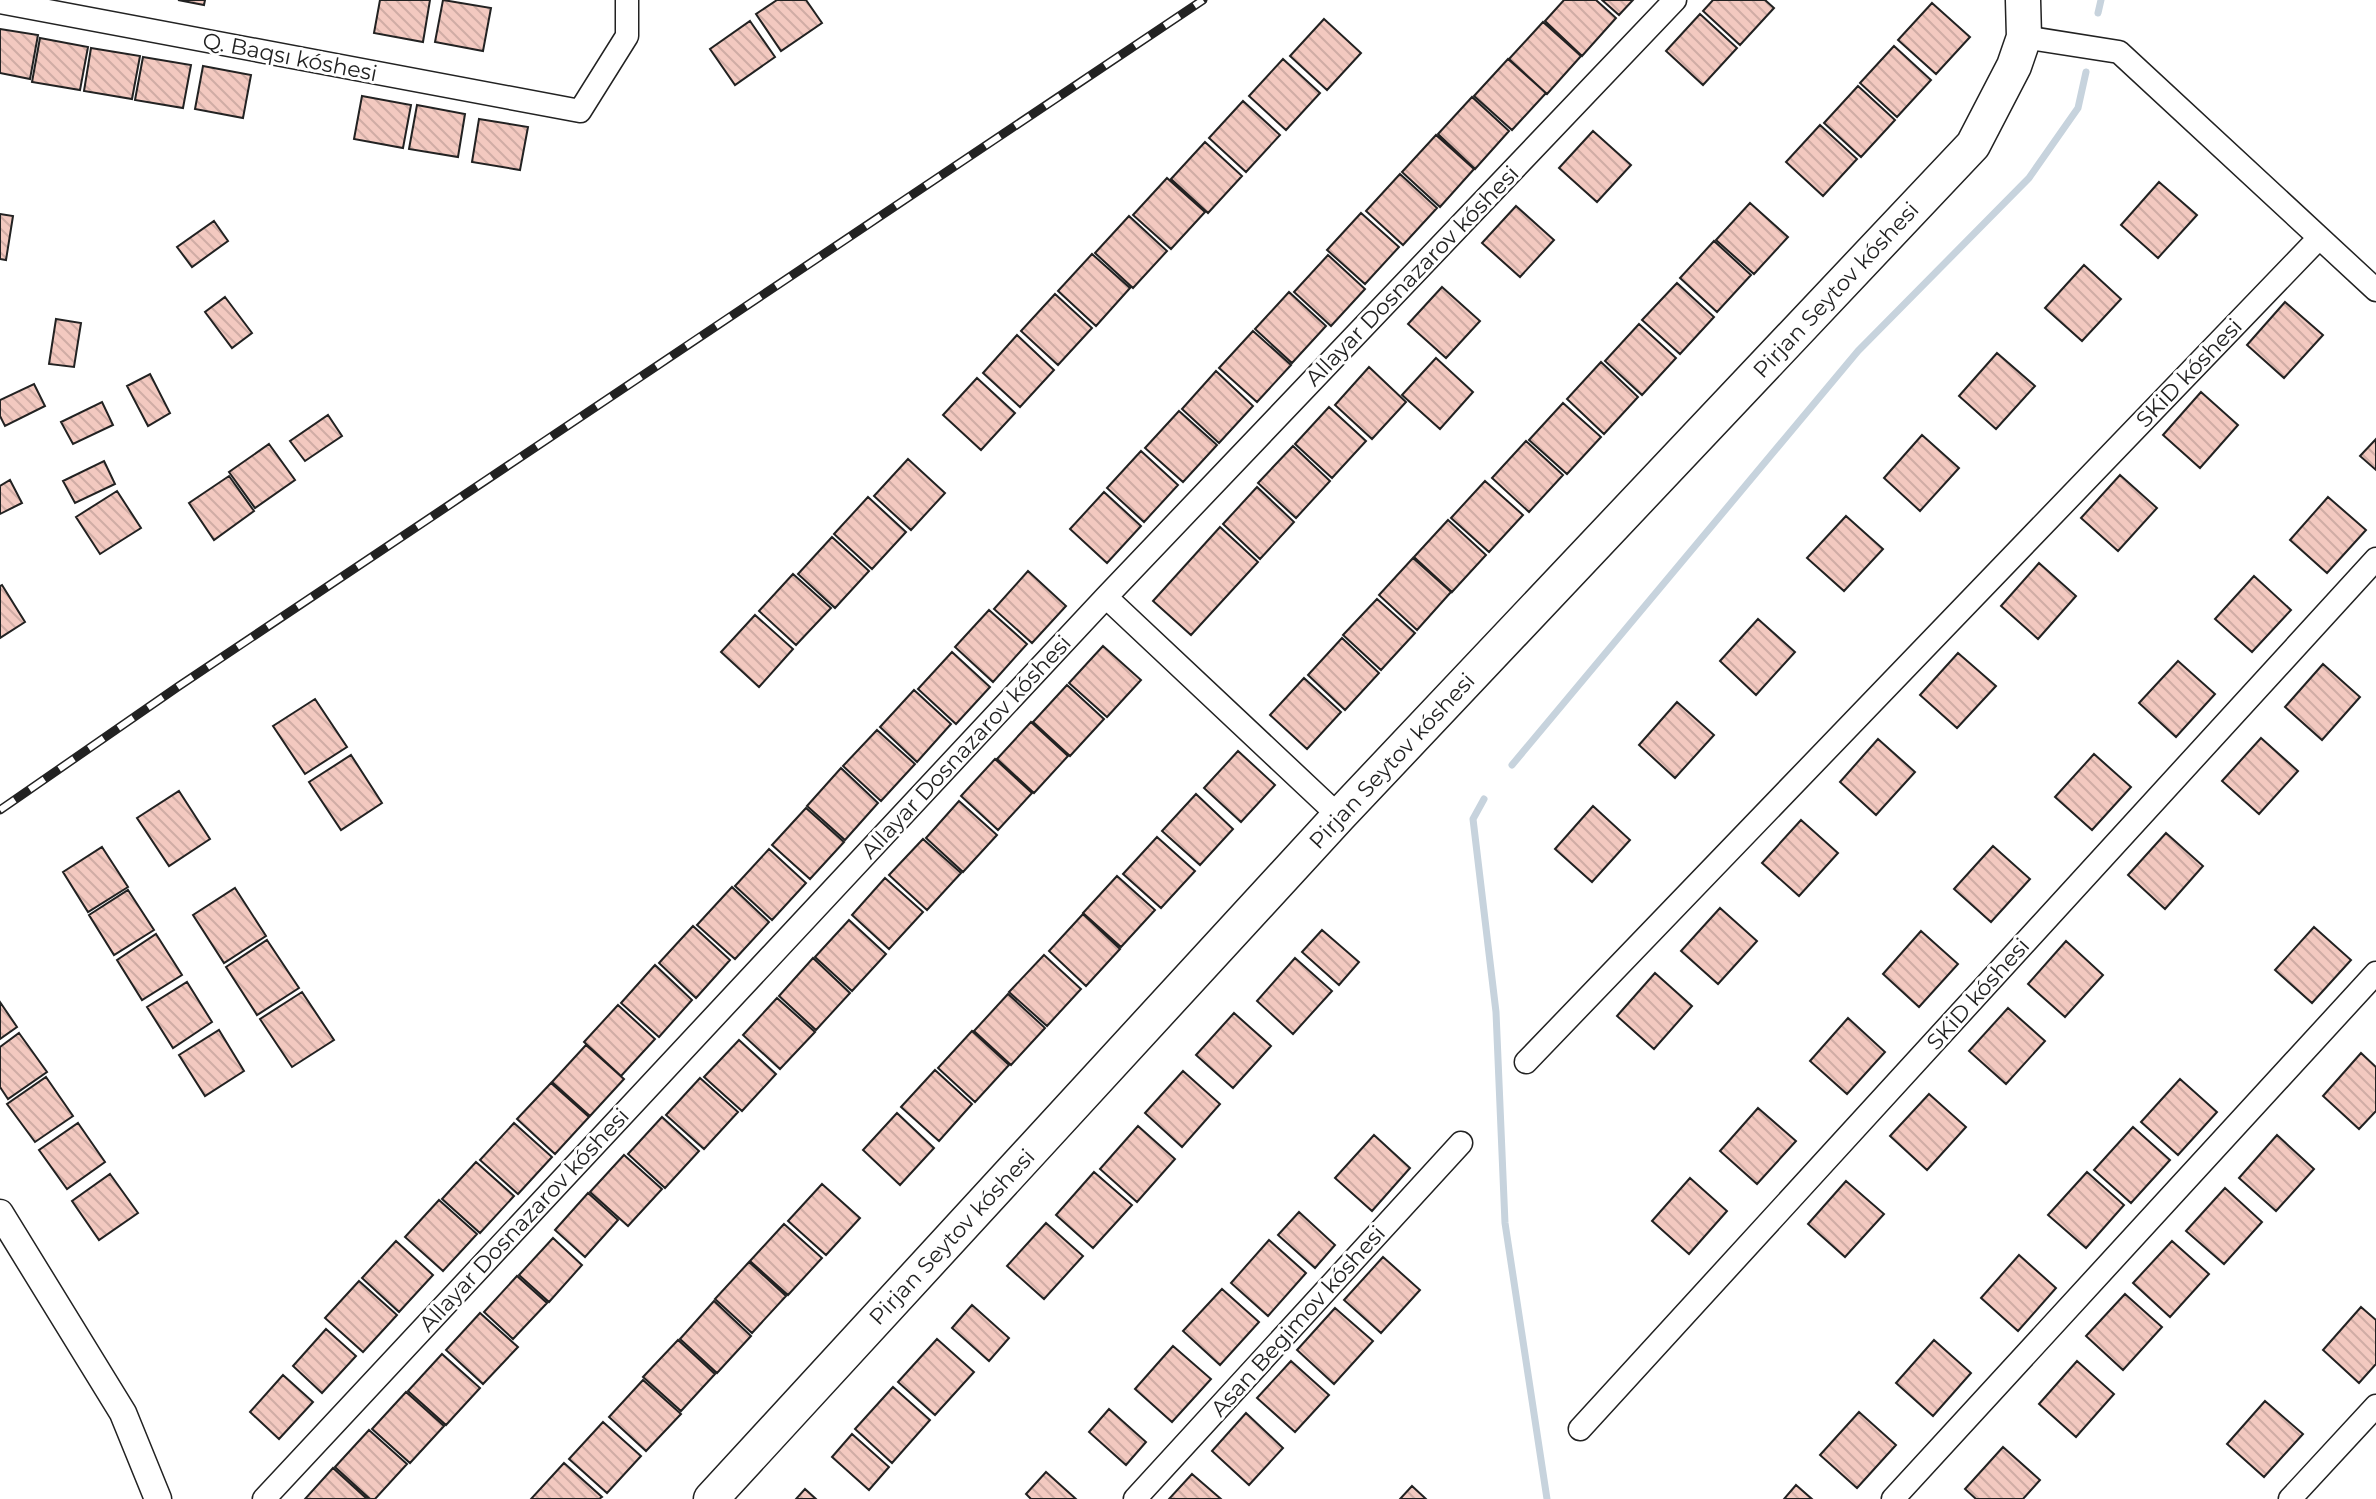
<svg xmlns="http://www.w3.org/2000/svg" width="2376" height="1499" viewBox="0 0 2376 1499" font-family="Montserrat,sans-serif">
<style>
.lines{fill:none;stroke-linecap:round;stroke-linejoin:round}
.stream{stroke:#c7d3dd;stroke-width:7}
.building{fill:url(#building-back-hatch);stroke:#222;stroke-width:2}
.minor-casing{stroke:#222;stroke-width:25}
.tertiary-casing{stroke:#222;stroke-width:29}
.primary-casing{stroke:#222;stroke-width:37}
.minor{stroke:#fff;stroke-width:22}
.tertiary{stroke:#fff;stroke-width:26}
.primary{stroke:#fff;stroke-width:34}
.rail-casing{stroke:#222;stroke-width:9}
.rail{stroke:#fff;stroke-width:6;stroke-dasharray:18;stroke-linecap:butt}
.labels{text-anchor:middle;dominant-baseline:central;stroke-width:6;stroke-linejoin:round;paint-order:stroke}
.street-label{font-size:22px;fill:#222;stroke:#fff}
</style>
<defs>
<pattern id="building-back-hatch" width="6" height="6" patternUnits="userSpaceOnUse" patternTransform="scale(2)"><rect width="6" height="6" fill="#f3c9c0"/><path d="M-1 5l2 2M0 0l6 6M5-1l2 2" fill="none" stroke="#d0aca5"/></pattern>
</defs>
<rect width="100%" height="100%" fill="#fff"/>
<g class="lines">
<!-- stream -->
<path class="stream" d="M2098,13L2101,0
M1512,765L1858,351L2029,178L2078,108L2086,72
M1484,799L1473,819L1496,1012L1505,1223L1547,1499"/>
</g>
<!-- building -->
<path class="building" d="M178,0H205L204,5Z
M380,0H430L423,42L374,33Z
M443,0L491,8L483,51L435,42Z
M777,0H806L822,23L781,51L756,14Z
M1564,0H1596L1616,18L1582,56L1545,21Z
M1602,0H1633L1619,15Z
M1713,0H1765L1774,8L1740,45L1703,11Z
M1932,3L1970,37L1936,74L1898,40Z
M1700,14L1737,48L1703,85L1666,51Z
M1324,19L1361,53L1327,90L1290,56Z
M750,21L775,57L735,85L710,49Z
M1543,22L1581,56L1547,94L1509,59Z
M0,29L38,35L30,79L0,73Z
M40,38L88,47L80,90L32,82Z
M1894,46L1931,80L1897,117L1860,83Z
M91,48L140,56L132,99L84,91Z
M143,57L191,65L183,108L135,100Z
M1283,59L1320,93L1286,130L1249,96Z
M1508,59L1546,93L1512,130L1474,96Z
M203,66L251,75L243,118L195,109Z
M1858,86L1895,120L1861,157L1824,123Z
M362,96L411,105L403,148L354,139Z
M1472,97L1509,131L1475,169L1438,134Z
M1243,101L1280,135L1246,172L1209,138Z
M417,105L465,114L458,157L409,149Z
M479,119L528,127L520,170L472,162Z
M1820,125L1857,159L1823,196L1786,162Z
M1593,131L1631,165L1597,202L1559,168Z
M1436,135L1474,169L1440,207L1402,172Z
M1205,142L1242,176L1208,213L1171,179Z
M1400,174L1437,208L1403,245L1366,211Z
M1167,178L1205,212L1171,249L1133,215Z
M2159,182L2197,215L2158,258L2121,225Z
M1750,203L1788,237L1754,274L1716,240Z
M1516,206L1554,240L1520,277L1482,243Z
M1361,213L1399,247L1365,284L1327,250Z
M0,214L13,216L6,260L0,259Z
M1129,216L1167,251L1133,288L1095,253Z
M214,221L228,241L192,267L177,247Z
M1714,241L1751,275L1717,312L1680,278Z
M1092,254L1130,288L1096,326L1058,291Z
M1328,255L1365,289L1331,326L1294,292Z
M2084,265L2121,299L2082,341L2045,308Z
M1677,283L1714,317L1680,354L1642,320Z
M1442,287L1480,321L1446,358L1408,324Z
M1289,292L1326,326L1292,363L1255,329Z
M1055,294L1092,328L1058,365L1021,331Z
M225,297L252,333L232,348L205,312Z
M2285,302L2323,335L2284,378L2247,345Z
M56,319L81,323L74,367L49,364Z
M1639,324L1676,358L1642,395L1605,361Z
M1253,331L1291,365L1257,402L1219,368Z
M1017,335L1054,370L1020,407L983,373Z
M1997,353L2035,386L1996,429L1959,396Z
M1436,358L1473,392L1440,429L1402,395Z
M1601,362L1638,397L1604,434L1567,399Z
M1369,367L1406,402L1372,439L1335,405Z
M1216,371L1253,406L1219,443L1182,409Z
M150,374L170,413L148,426L127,386Z
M977,378L1015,413L981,450L943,415Z
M34,384L45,406L5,426L0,416V400Z
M2201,392L2238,425L2200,468L2163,435Z
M102,402L113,425L73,444L61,422Z
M1563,403L1601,437L1567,474L1529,440Z
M1329,407L1366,441L1332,478L1295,444Z
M1179,411L1217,445L1183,482L1145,448Z
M328,415L342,436L305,461L290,441Z
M1922,435L1959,468L1920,511L1884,478Z
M2376,439V470L2360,456Z
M1526,441L1563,475L1529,512L1492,478Z
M269,444L295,480L255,508L229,472Z
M1293,446L1330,481L1296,518L1258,483Z
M1141,451L1178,485L1144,522L1107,488Z
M908,459L945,493L911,530L874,496Z
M104,461L115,484L75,503L63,481Z
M2120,475L2157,508L2118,551L2081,518Z
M229,476L254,511L214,540L189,503Z
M10,480L22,503L0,514V486Z
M1485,481L1523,515L1489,552L1451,518Z
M1257,487L1294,522L1260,559L1223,524Z
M117,491L141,528L100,554L76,517Z
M1104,492L1141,526L1107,563L1070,529Z
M868,497L906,532L872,569L834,534Z
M2328,497L2366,530L2327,573L2290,540Z
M1846,516L1883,549L1844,591L1807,558Z
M1448,520L1486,555L1452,592L1414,557Z
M1220,527L1258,562L1191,635L1153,601Z
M832,537L869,571L835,608L798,574Z
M1413,558L1451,592L1417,630L1379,595Z
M2039,563L2076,596L2038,639L2001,606Z
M1028,571L1066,606L1032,643L994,609Z
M793,574L831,608L796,645L759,611Z
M2254,576L2291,610L2252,652L2215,619Z
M2,585L25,622L0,638V586Z
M1377,599L1415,633L1381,670L1343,635Z
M989,610L1027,644L993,682L955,647Z
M755,615L793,649L759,687L721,652Z
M1758,619L1795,652L1756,695L1720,661Z
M1342,638L1379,673L1345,710L1308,675Z
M1103,646L1141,680L1107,717L1069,683Z
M952,652L990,687L956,724L918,689Z
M1958,653L1996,686L1957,728L1920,695Z
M2178,661L2215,694L2176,737L2139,703Z
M2323,664L2360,697L2322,740L2285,707Z
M1304,678L1341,712L1307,749L1270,715Z
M1067,685L1104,719L1070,756L1033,722Z
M914,690L951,724L917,762L880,727Z
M315,699L347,747L305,774L273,726Z
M1677,702L1714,735L1675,778L1639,745Z
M1031,722L1068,756L1034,793L997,759Z
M877,730L915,764L881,801L843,766Z
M2261,738L2298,771L2259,814L2222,781Z
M1878,739L1915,772L1876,815L1840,782Z
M1238,751L1275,785L1241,822L1204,788Z
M2094,754L2131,787L2092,830L2055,797Z
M351,755L382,803L341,830L309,782Z
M995,759L1032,793L998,830L961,796Z
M841,768L878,803L845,840L807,806Z
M179,791L210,839L169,866L137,818Z
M1196,794L1233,829L1200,865L1162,831Z
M959,801L997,835L963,872L926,838Z
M1593,806L1630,840L1592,882L1555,849Z
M806,808L844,842L810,879L772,845Z
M1801,820L1838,853L1799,896L1762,863Z
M2166,833L2203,866L2165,909L2128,875Z
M1157,837L1195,871L1161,908L1123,874Z
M923,839L961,873L927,910L889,875Z
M1993,846L2030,879L1991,922L1954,889Z
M102,847L128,887L88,912L63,872Z
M769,849L806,883L772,920L735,886Z
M1117,876L1155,910L1121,947L1083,913Z
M885,878L923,912L889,949L852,915Z
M732,887L769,922L735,959L697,925Z
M235,888L266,936L224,963L193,915Z
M128,890L154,930L114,955L89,915Z
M1720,908L1757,941L1718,984L1681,951Z
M1083,914L1120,949L1086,986L1049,951Z
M849,920L886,954L852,991L815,957Z
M693,926L730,960L696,998L659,963Z
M2314,927L2351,960L2312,1003L2275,970Z
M1322,930L1359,962L1339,985L1302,952Z
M1921,931L1958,964L1919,1007L1883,974Z
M156,934L182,975L142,1000L117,960Z
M267,940L299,988L257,1015L226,967Z
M2066,941L2103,975L2065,1017L2028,984Z
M1044,955L1081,989L1047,1026L1009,992Z
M813,958L850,993L816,1030L779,996Z
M1295,958L1332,991L1293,1034L1257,1001Z
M655,965L692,1000L659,1037L621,1003Z
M1655,973L1692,1006L1654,1049L1617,1016Z
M187,982L212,1022L173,1048L147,1007Z
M302,992L334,1040L292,1067L260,1019Z
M1008,994L1045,1028L1011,1065L974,1031Z
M777,998L815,1032L780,1069L743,1035Z
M0,1002L17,1027L0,1039Z
M618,1005L655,1039L621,1076L584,1042Z
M2008,1008L2045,1041L2006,1084L1969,1051Z
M1234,1013L1271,1046L1233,1088L1196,1055Z
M1848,1018L1885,1052L1847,1094L1810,1061Z
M219,1030L244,1071L205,1096L179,1055Z
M972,1031L1009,1065L975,1102L938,1068Z
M19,1033L47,1072L8,1099L0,1087V1047Z
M739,1040L776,1074L742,1111L704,1077Z
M586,1045L624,1079L590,1116L552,1082Z
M2361,1053L2376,1067V1111L2359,1129L2323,1096Z
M935,1070L972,1104L939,1141L901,1107Z
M1183,1071L1220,1104L1182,1147L1145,1113Z
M46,1077L73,1116L35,1142L7,1104Z
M700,1078L738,1112L704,1149L666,1115Z
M2180,1079L2217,1112L2178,1155L2141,1122Z
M551,1083L589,1117L555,1154L517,1119Z
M1929,1094L1966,1127L1927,1170L1890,1136Z
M1758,1108L1796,1141L1757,1184L1720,1151Z
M897,1113L934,1148L900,1185L863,1150Z
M662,1117L699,1151L665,1188L628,1154Z
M78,1123L105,1162L67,1189L39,1150Z
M514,1123L552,1157L518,1194L480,1160Z
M1138,1126L1175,1159L1137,1202L1100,1169Z
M2133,1127L2170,1160L2131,1203L2094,1170Z
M1374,1135L1410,1168L1372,1211L1335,1178Z
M2277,1135L2314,1169L2276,1211L2239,1178Z
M624,1155L662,1189L628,1226L590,1192Z
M476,1162L514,1196L480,1233L442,1199Z
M1094,1172L1132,1205L1093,1248L1056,1215Z
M2087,1172L2124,1205L2086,1248L2048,1215Z
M110,1174L138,1213L99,1240L72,1201Z
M1690,1178L1727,1211L1689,1254L1652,1221Z
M1846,1181L1884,1214L1845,1257L1808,1224Z
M822,1184L860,1218L826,1255L788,1221Z
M2225,1188L2262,1222L2224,1264L2186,1231Z
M588,1193L618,1220L585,1257L555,1230Z
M439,1200L477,1234L443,1271L405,1237Z
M1299,1212L1335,1245L1315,1268L1278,1235Z
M1046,1223L1083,1256L1044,1299L1007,1266Z
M784,1224L822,1258L788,1295L750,1261Z
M553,1238L582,1265L549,1302L519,1275Z
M1269,1240L1306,1273L1268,1316L1231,1283Z
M396,1241L433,1275L399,1312L362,1278Z
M2172,1241L2209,1274L2170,1317L2133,1283Z
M2019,1255L2056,1288L2018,1331L1981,1298Z
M1383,1257L1420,1290L1381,1333L1344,1300Z
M749,1262L786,1296L752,1333L715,1299Z
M517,1276L547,1303L513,1339L484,1312Z
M359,1281L397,1315L363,1352L325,1318Z
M1222,1289L1259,1322L1220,1365L1183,1331Z
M2125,1294L2162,1327L2123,1370L2086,1336Z
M714,1301L751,1336L717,1373L680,1339Z
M972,1305L1009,1338L989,1361L952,1328Z
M2361,1307L2376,1320V1364L2359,1383L2323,1350Z
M1335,1308L1373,1341L1334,1384L1297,1350Z
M480,1313L518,1347L483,1384L446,1350Z
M326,1329L356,1356L322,1393L293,1366Z
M937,1339L974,1372L935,1415L898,1382Z
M678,1340L715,1374L681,1411L643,1377Z
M1934,1340L1971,1373L1933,1416L1896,1383Z
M1173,1346L1211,1379L1172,1422L1135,1389Z
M442,1354L480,1388L446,1425L408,1391Z
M1291,1361L1329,1395L1295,1432L1257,1398Z
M2077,1361L2114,1394L2076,1437L2039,1404Z
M283,1375L313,1402L279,1439L250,1412Z
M643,1380L681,1414L646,1451L609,1417Z
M893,1387L930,1420L892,1463L855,1429Z
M406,1392L444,1426L410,1463L372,1429Z
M2265,1401L2303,1434L2264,1477L2227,1444Z
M1109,1409L1146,1442L1126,1465L1089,1432Z
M1859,1412L1896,1445L1857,1488L1820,1455Z
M1246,1413L1283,1448L1249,1485L1212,1451Z
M603,1422L641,1456L607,1493L569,1459Z
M369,1430L407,1464L375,1499H370L335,1467Z
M852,1434L889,1467L869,1490L832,1457Z
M2003,1447L2040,1480L2023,1499H1976L1965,1489Z
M564,1463L602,1497L599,1499H531Z
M333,1468L367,1499H305Z
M1046,1472L1076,1499H1031L1026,1494Z
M1192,1474L1221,1499H1169Z
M1796,1485L1812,1499H1784Z
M1412,1486L1426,1499H1400Z
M805,1489L816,1499H796Z"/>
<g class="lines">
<!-- minor casing -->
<g class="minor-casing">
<path id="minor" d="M0,2L580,111L627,36V0
M2024,37L2119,52L2376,290
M1106,597L1339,816
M1526,1062L2319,238
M1580,1429L2376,559
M264,1499L1106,597L1675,0
M1135,1499L1461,1143
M1893,1499L2376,973
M2290,1499L2376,1406"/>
</g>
<!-- tertiary casing -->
<g class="tertiary-casing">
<path id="tertiary" d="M0,1213L123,1413L158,1499"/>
</g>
<!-- primary casing -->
<g class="primary-casing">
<path id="primary" d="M711,1499L1339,816L1973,145L2014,66L2024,37L2023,0"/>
</g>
<!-- minor -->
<use href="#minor" class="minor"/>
<!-- tertiary -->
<use href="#tertiary" class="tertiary"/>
<!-- primary -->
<use href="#primary" class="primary"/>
<!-- rail casing -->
<g class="rail-casing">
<path id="rail" d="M0,810L179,686L1203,0"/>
</g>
<!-- rail -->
<use href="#rail" class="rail"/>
</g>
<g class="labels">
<!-- street labels -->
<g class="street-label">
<text transform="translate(290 57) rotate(11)">Q. Baqsı kóshesi</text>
<text transform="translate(1412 276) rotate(-46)">Allayar Dosnazarov kóshesi</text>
<text transform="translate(1836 290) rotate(-47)">Pirjan Seytov kóshesi</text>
<text transform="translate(2189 373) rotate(-46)">SKiD kóshesi</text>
<text transform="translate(966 747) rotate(-47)">Allayar Dosnazarov kóshesi</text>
<text transform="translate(1392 761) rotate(-47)">Pirjan Seytov kóshesi</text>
<text transform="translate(1978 994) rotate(-48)">SKiD kóshesi</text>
<text transform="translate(524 1220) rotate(-47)">Allayar Dosnazarov kóshesi</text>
<text transform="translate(952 1237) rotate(-47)">Pirjan Seytov kóshesi</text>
<text transform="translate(1298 1321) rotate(-48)">Asan Begimov kóshesi</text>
</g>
</g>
</svg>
